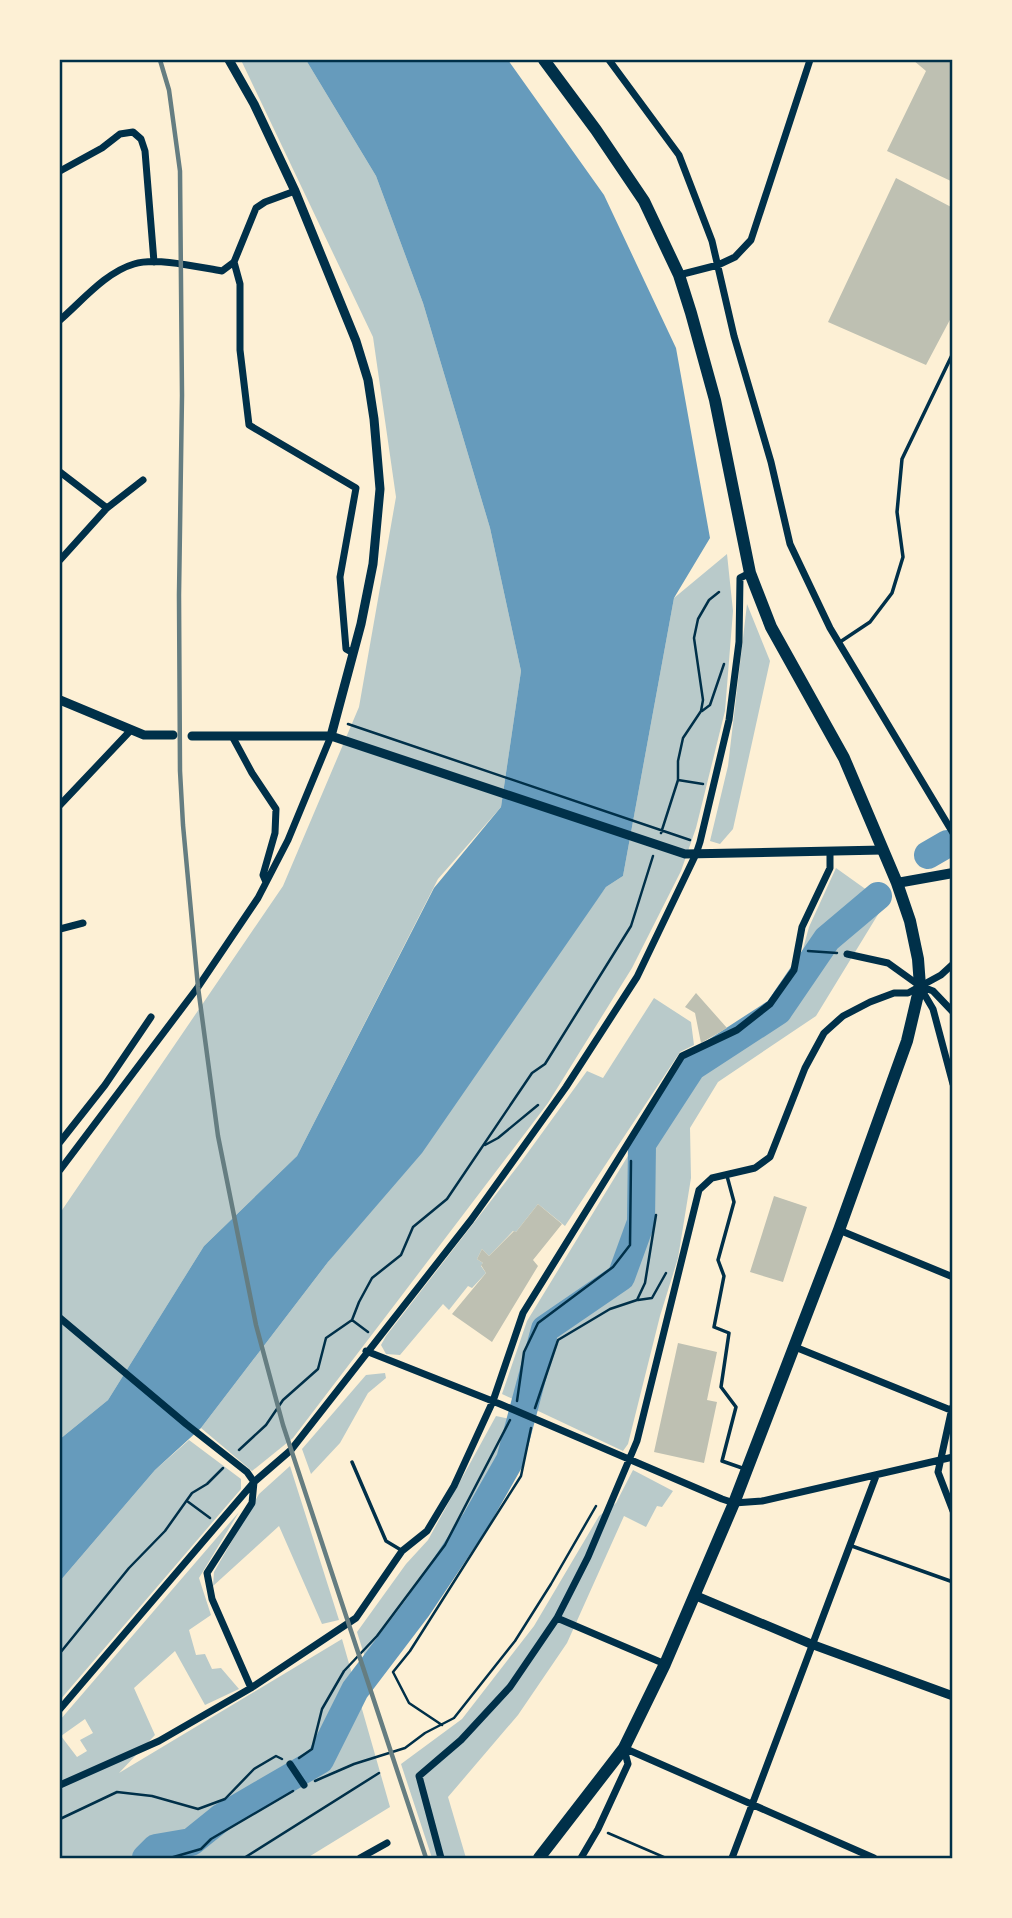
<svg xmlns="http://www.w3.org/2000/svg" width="1012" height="1918" viewBox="0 0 1012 1918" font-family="Montserrat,sans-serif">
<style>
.green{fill:#b9caca;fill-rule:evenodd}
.water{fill:#669bbc}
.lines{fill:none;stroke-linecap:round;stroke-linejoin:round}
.river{stroke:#669bbc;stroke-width:28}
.building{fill:#bec0b2}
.path{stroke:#003049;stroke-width:2.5}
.service{stroke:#003049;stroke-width:3.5}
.minor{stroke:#003049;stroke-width:7}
.tertiary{stroke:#003049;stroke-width:9}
.secondary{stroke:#003049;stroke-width:10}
.trunk{stroke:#003049;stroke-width:12}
.rail{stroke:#657d81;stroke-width:4.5}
.neatline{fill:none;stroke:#003049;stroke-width:2.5}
</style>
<rect width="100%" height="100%" fill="#fdf0d5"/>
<!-- green -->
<path class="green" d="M241,60H306L376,176L423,303L490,528L521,671L501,807L438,879L297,1156L204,1246L108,1400L60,1439V1213L283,886L359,707L396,497L373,337Z
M727,554L733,611L725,711L696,828L681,871L632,968L548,1103L396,1303L293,1438L252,1471L201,1428L328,1262L606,887L623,876L674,598Z
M747,604L770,661L733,829L720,844L710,841L728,766Z
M836,868L885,903L816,1016L718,1082L690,1128L691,1178L678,1258L660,1316L628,1444L623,1451L502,1394L527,1321L686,1061L735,1035L771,1010L795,978L809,927Z
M654,998L691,1022L694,1045L680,1052L565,1226L538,1204L516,1232L513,1231L489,1256L482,1249L477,1259L483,1263L481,1266L486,1273L472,1288L468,1286L449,1310L443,1304L400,1355L386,1354L381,1345L386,1336L521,1162L587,1071L603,1078Z
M385,1373L386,1378L368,1393L340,1443L311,1474L302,1449L366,1375Z
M496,1416L515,1420L503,1462L461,1531L367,1664L357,1632L406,1564L428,1540Z
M189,1440L241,1479V1489L60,1700V1581L155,1470Z
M290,1466L339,1620L322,1624L279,1526L213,1586L214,1572L259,1494Z
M633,1470L673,1491L662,1507L657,1506L646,1527L624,1516L567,1643L518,1715L448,1797L466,1858H432L401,1764L462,1719L534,1626L599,1516L616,1503Z
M239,1512L199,1578L211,1615L189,1630L196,1655L205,1654L212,1669L221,1668L239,1689L205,1705L175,1651L134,1688L155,1735L119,1773L342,1639L390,1807L307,1858H60V1720ZM85,1719L93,1733L80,1740L87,1751L77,1757L61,1736Z"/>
<!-- water -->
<path class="water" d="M306,60H508L604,195L676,348L710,538L674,598L623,876L606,887L422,1153L328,1262L201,1428L155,1470L60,1581V1439L108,1400L204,1246L297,1156L434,888L501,807L521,671L490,528L423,303L376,176Z"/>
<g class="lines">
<!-- river -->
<path class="river" d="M928,855L947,844
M146,1858L156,1848L191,1842L222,1817L320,1760L355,1690L418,1607L476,1520L510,1460L545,1329L621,1277L641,1222L642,1144L692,1067L778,1011L827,939L878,896"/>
</g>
<!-- building -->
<path class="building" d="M913,60H953V182L887,151L926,71Z
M896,178L953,208V314L926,365L828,322Z
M696,993L727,1028L701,1043L695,1013L685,1007Z
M774,1196L807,1207L783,1282L750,1272Z
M538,1204L562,1224L533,1260L538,1266L492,1342L452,1314L486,1273L481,1265L483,1263L477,1259L482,1249L489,1256L514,1231L516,1232Z
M678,1343L717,1352L707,1400L717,1402L704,1463L654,1452Z"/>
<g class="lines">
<!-- path -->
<path class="path" d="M702,711L710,705L724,664
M348,724L690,840
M678,780L703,784
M661,833L678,780V761L683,738L701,711L703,700L694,638L698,619L709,600L719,592
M808,951L837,953
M485,1145L498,1138L538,1105
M638,1300L652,1298L666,1273
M352,1320L368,1332
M517,1401L524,1352L538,1323L613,1267L630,1245L631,1161
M535,1408L558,1340L610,1309L637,1300L645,1283L656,1215
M239,1450L266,1425L283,1400L318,1369L326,1338L352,1320L359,1302L372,1278L401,1255L413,1227L447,1199L532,1073L545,1064L631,926L653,856
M187,1501L210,1518
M60,1653L129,1568L165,1531L192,1493L207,1484L223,1468
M442,1725L409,1703L393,1672L410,1651L521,1476L531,1428
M299,1758L312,1749L322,1709L344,1671L377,1636L445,1545L510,1420
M315,1781L354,1764L405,1748L425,1733L454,1718L515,1641L551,1584L596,1506
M60,1819L117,1792L152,1796L198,1809L225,1799L254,1769L276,1756L282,1759
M608,1833L666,1858
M170,1858L201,1849L211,1839L293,1791
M244,1858L379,1773"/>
<!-- service -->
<path class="service" d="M840,642L870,622L892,593L903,557L897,512L902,459L953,353
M727,1176L734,1202L718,1260L724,1276L714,1327L729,1333L721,1387L736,1407L722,1461L745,1469
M352,1462L386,1541L401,1550
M849,1545L953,1582"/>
<!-- minor -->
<path class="minor" d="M609,60L679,155L712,241L734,336L771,462L790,544L830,628L953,833
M60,171L102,148L120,134L133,132L141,139L145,151L154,262
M234,262L240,284V350L249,425L356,488L340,577L346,649L353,653
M679,275L718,265L735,257L751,240L810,60
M60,320C82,301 106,272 134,264C157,257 198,267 222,271L234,262L256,208L265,202L295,191
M60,472L107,508
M60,560L107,508L143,480
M232,736L252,773L276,809L275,833L263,875L266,882
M60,805L131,730
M60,929L83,923
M847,954L888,963L920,986L933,991L953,1012
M920,987L933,1009L953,1084
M60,1142L105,1085L151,1017
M60,1170L198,987L258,898L288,840L331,736
M839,1230L953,1277
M60,1318L186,1424L247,1472L254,1482L252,1503L207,1573L212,1599L251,1688
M795,1347L953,1411
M366,1351L500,1404L722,1499L734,1503L762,1501L953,1457
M952,1408L938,1472L953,1511
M557,1618L665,1664
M60,1709L254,1482L291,1450L471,1220L566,1087L637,977L696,854L700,842L729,720L739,642L740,578L750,573
M624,1748L874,1858
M290,1764L304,1785
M60,1785L159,1741L251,1688L356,1618L402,1551L427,1531L454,1486L493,1401L523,1313L682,1056L737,1030L770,1004L794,970L802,927L830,868V851
M360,1858L387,1843
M441,1858L419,1776L461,1740L510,1687L557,1618L588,1557L637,1441L699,1190L712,1178L755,1168L770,1157L805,1068L824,1033L843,1016L870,1002L894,993H908L941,975L953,964
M581,1858L598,1829L628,1764L624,1749
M732,1858L876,1476"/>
<!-- tertiary -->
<path class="tertiary" d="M229,60L254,104L295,191L356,341L368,380L374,419L380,489L373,564L361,624L331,736
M60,700L144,735H173
M192,736H331L685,854L883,850
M694,1595L811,1644L953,1696"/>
<!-- secondary -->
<path class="secondary" d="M897,883L953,873"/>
<!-- trunk -->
<path class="trunk" d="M539,1858L624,1748L665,1664L734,1503L839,1230L907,1041L920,986L918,959L910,921L897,883L844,758L771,627L750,573L715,400L691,313L679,275L644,201L596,130L544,60"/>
<!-- rail -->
<path class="rail" d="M160,60L169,90L180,171L182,395L179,595L180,771L183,825L198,987L218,1136L256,1325L283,1425L426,1858"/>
</g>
<!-- border -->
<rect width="1012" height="1918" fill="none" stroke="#fdf0d5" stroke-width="122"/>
<rect x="61" y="61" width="890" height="1796" class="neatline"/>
</svg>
